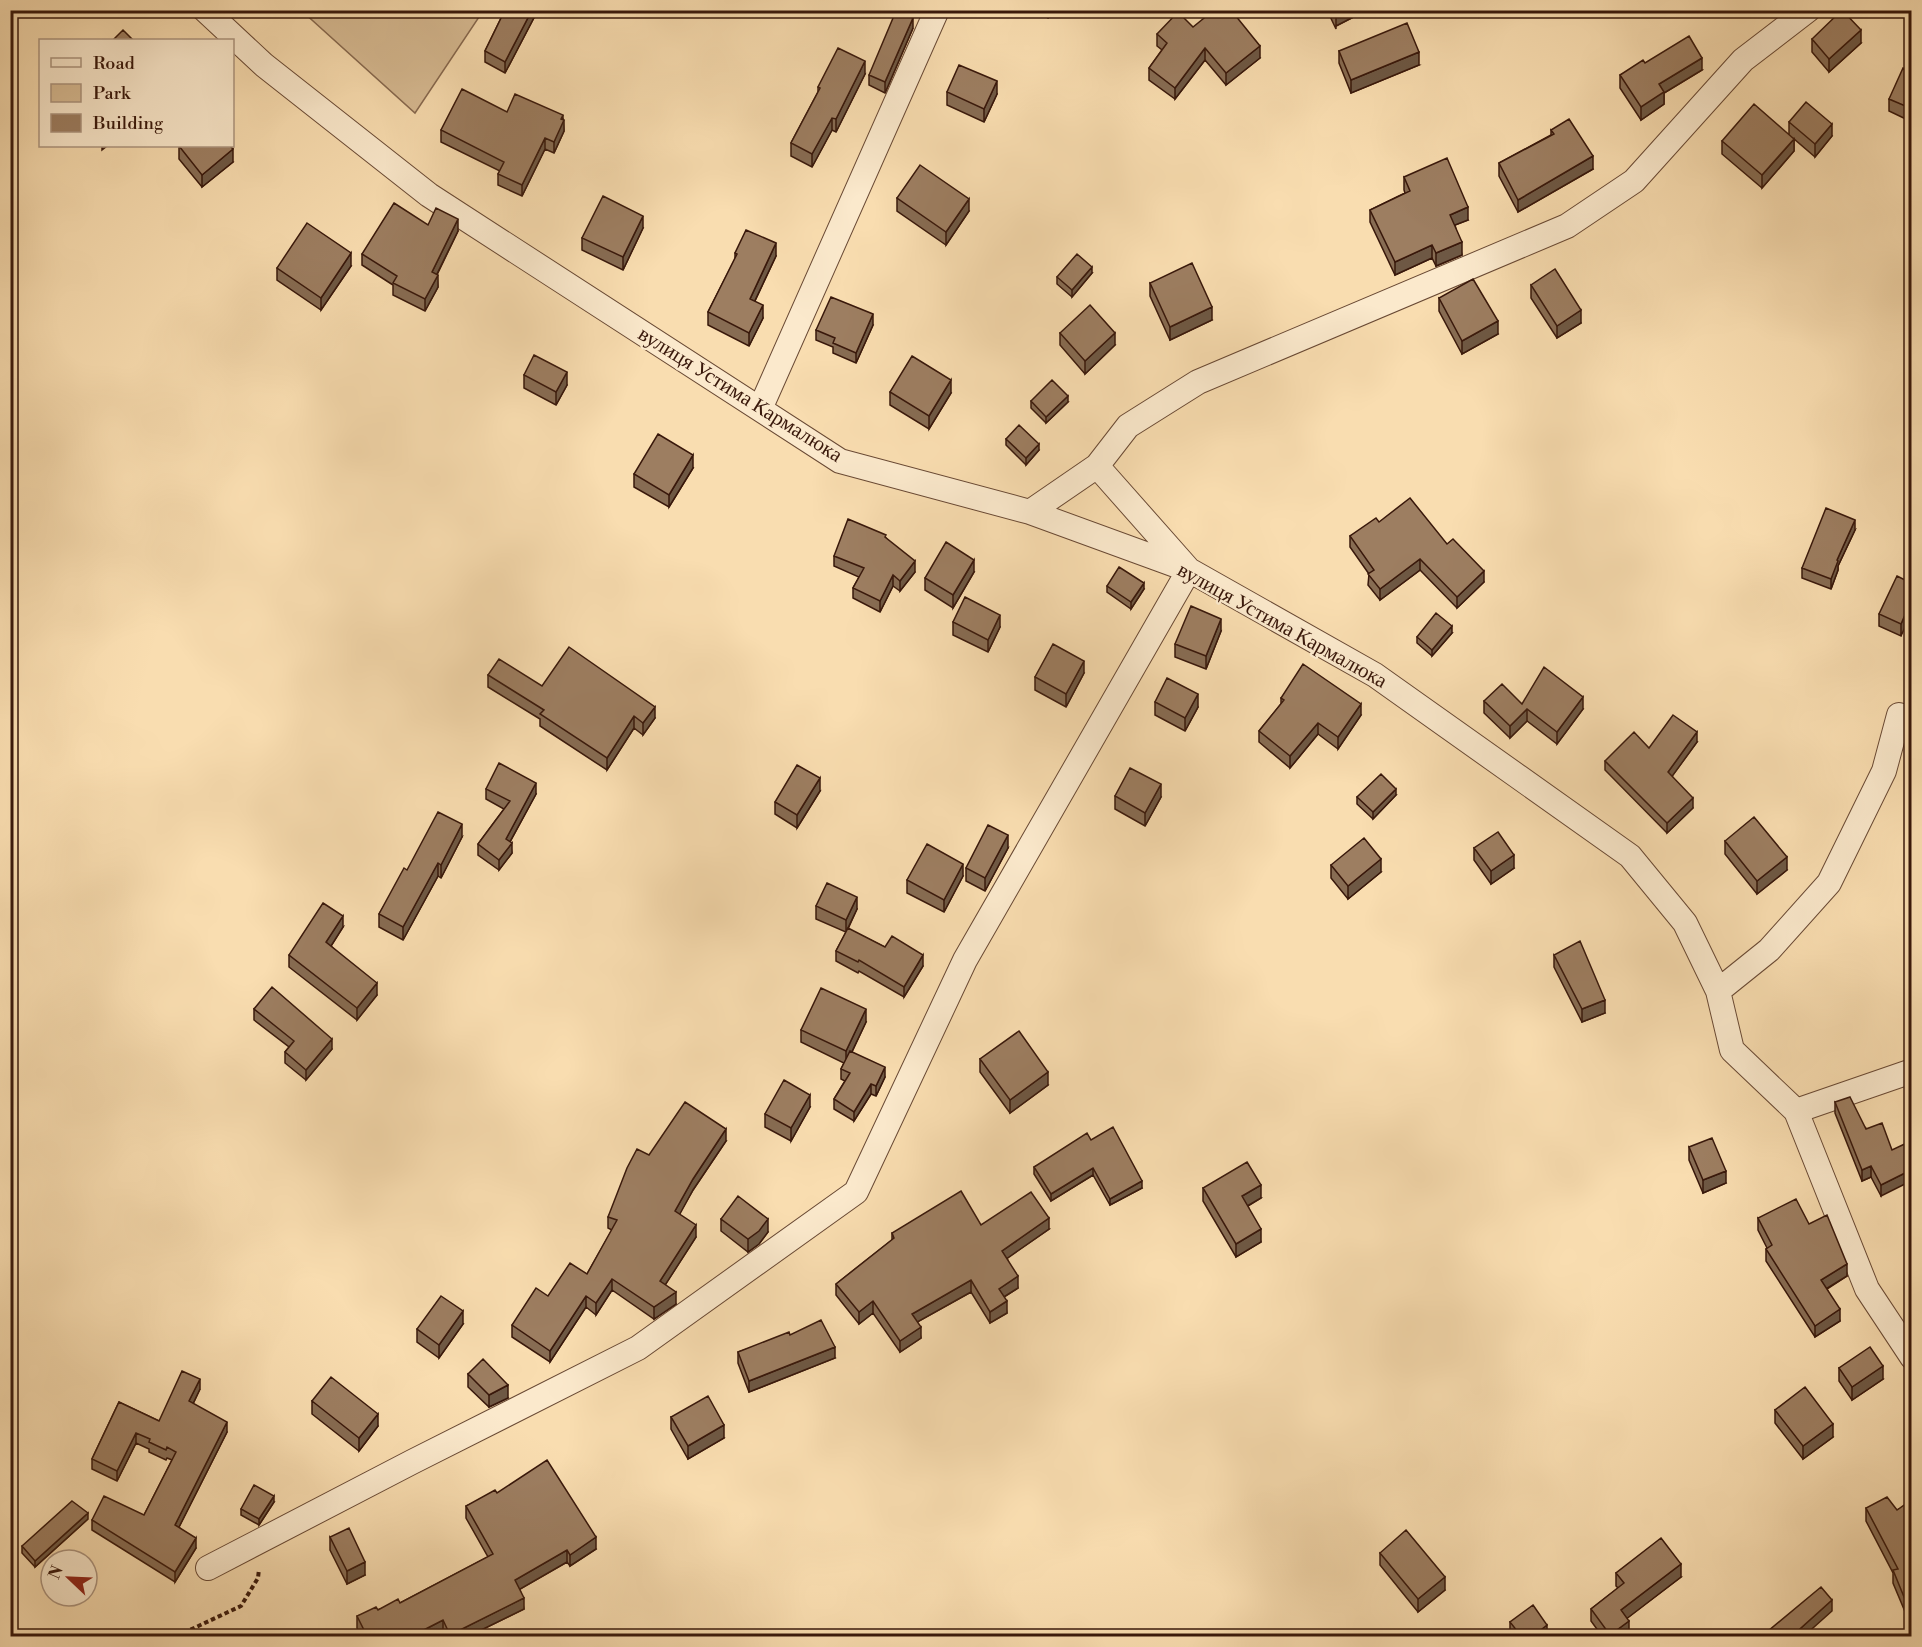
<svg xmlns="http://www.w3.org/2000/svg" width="1922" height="1647" viewBox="0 0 1922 1647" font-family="'Libre Bodoni',serif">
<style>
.green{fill:#d8bc94;stroke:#886a50;stroke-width:1.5}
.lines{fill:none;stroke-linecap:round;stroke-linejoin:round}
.street-casing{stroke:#694934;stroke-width:26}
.path{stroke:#39180b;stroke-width:4;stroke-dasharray:4.5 3;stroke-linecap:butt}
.street{stroke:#fbe9cc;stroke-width:24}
.wall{fill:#876c53;stroke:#39180b;stroke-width:1.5}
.shaded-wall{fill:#6e5844;stroke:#39180b;stroke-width:1.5}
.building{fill:#9d7e61;stroke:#39180b;stroke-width:1.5}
.labels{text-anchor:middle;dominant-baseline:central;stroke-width:4.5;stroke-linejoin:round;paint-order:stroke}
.street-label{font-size:21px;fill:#39180b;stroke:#fbe9cc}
</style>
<rect width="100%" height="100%" fill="#f9ddb0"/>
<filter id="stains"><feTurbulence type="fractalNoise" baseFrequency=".00333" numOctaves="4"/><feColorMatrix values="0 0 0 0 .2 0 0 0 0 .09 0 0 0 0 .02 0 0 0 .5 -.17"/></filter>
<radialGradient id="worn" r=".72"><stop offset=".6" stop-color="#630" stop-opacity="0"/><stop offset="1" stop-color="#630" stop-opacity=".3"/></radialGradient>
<!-- green -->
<path class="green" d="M302,11H483L415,113Z"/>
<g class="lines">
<!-- street casing -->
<g class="street-casing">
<path id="street" d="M205,10L264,65L429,195L840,461L1030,512L1189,570L1375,675L1630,856L1685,923L1718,991L1732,1050L1796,1111L1867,1289L1912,1357
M760,409L937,10
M1030,512L1097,466L1128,426L1198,382L1567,226L1634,181L1743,60L1808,10
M1718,991L1769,950L1829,883L1884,771L1899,715
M1796,1111L1912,1071
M208,1568L412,1462L638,1348L856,1192L965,960L1189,570L1097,466"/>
</g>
<!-- path -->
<path class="path" d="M177,1636L241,1606L258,1578L259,1569"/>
<!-- street -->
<use href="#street" class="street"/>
</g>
<!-- wall -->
<path class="wall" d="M505,10H538L505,73L485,62V51Z
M1034,10H1052L1048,18Z
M1327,10H1367L1336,26V29Z
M1193,27L1260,58L1226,85L1205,60L1175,99L1149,80V68L1162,50L1157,46V34Z
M913,28L885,93L869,85V75Z
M1812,39L1861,43L1829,72L1812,52Z
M1339,51L1419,65L1351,93L1339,63Z
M1645,63L1702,70L1664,93V104L1641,120L1620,88V75Z
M1911,72L1910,121L1889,111V99Z
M865,74L836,132L832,130L812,167L791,156V143L818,92V87Z
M947,92L997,94L984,122L947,105Z
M507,112L563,119L564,131L554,153L545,149L522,196L498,185V174L500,171L441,142V130Z
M1789,122L1832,136L1815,157L1794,139V151L1762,188L1722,154V141L1789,134Z
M1551,130L1593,169L1518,212L1499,176V163L1551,135Z
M179,146L233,162L202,187L179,159Z
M1911,174V194L1908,191V180Z
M1404,177L1468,220L1455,225L1462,255L1436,266L1432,258L1395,275L1370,222V210L1405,193L1404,190Z
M897,198L969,211L946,245L897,211Z
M428,225L458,231L437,275L438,287L425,311L393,295V285L362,265V254Z
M643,228L623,270L582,250V238Z
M735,253L776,256L755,301L763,318L749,346L708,325V312L735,259Z
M351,266L321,310L277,280V268Z
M1092,273L1072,297L1057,284V277Z
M1150,283L1212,320L1170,340L1150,296Z
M1531,285L1581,323L1557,338L1531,298Z
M1439,298L1498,334L1462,354L1439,311Z
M873,325L856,363L833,353V347L816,340V330Z
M1060,333L1115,345L1085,374L1060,345Z
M524,375L567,385L556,405L524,388Z
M890,392L951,393L929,429L890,405Z
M1031,401L1068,402L1046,423L1031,408Z
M1006,439L1039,450L1026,465L1006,445Z
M693,468L669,507L634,487V474Z
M1379,522L1447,544L1484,582L1457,608L1420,570L1380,600L1368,585L1369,574L1350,547V536Z
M1855,530L1838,566V570L1831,589L1802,578V568Z
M886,538L915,572L900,591L893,586L880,612L853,598V588L859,577L834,566V556Z
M974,572L953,608L925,590V578Z
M1911,583L1901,636L1879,626V614Z
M1107,586L1144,589L1131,609L1107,592Z
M953,622L1000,627L988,652L953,635Z
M1221,631L1206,669L1175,657V644Z
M1452,633L1432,656L1417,643V637Z
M1084,673L1066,707L1035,690V677Z
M488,675L542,686L655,718L643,735L634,728L607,770L540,726V719L488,687Z
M1281,698L1361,715L1338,749L1318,734L1290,768L1259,742V731L1281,704Z
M1484,701L1522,704L1583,709L1557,744L1527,721L1510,738L1484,713Z
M1155,702L1198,707L1185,731L1155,715Z
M1697,742L1672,776L1693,808L1667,833L1605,770V761L1649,748Z
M486,789L536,794L510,842L512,853L499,870L478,855V844L504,809L486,799Z
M820,791L797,828L775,814V802Z
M1396,795L1373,819L1357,804V797Z
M1115,796L1161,797L1145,826L1115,809Z
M462,837L441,878L438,876L403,940L379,927V914L407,870Z
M1725,841L1787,870L1757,894L1725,854Z
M1008,848L985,891L966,881V868Z
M1474,848L1514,868L1491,884L1474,860Z
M1331,865L1381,872L1348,899L1331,878Z
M963,876L944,912L907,893V880Z
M816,906L857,909L848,929L923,966L904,997L859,971L858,973L836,961V951L846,932L816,919Z
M343,927L331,946L377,995L357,1020L289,967V955Z
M1554,955L1605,1013L1582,1022L1554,967Z
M254,1009L332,1049L306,1080L285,1063V1052L289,1047L254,1020Z
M866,1022L852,1052L885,1077L876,1096L871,1094L854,1121L834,1109V1099L845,1081L841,1079V1069L844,1063L801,1042V1030Z
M980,1059L1048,1085L1010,1113L980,1072Z
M1835,1102L1892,1150L1881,1196L1871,1177L1862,1181L1835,1113Z
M810,1107L791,1141L765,1127V1114Z
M1091,1140L1142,1188L1110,1205L1093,1175L1051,1201L1034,1174V1167Z
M726,1141L693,1190L679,1214L696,1237L665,1285L676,1304L654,1319L612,1290L596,1315L586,1307L550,1362L512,1337V1325L548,1296L587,1274L612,1230L608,1228V1217L649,1155Z
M1689,1147L1726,1183L1703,1193L1689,1160Z
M1203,1188L1261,1198L1248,1206L1261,1242L1236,1257L1203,1201Z
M1758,1218L1847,1276L1827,1289L1840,1321L1815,1337L1766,1261V1249L1767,1248L1758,1230Z
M721,1219L768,1232L759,1244L748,1252L721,1231Z
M981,1225L1049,1229L1007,1258L1018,1288L1004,1297L1007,1313L990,1323L971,1292L917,1322L921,1338L900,1352L873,1313L859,1324L836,1295V1284L892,1240V1233Z
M463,1324L439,1358L417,1342V1329Z
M790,1335L835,1358L749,1392L738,1363V1352Z
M1839,1368L1883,1379L1852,1400L1839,1381Z
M468,1374L508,1398L489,1407L468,1387Z
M200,1389L193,1404L227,1432L179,1527L196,1548L175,1582L92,1530V1520L144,1515L172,1460L167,1458L166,1460L149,1452V1449L136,1443L117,1481L92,1469V1459L119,1402L159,1421Z
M312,1401L378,1426L359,1451L312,1414Z
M1775,1410L1833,1437L1803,1459L1775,1423Z
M671,1417L724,1438L688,1459L671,1429Z
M497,1493L596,1549L570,1566L567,1562L520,1589L524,1609L469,1636H446L443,1632L434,1636H361L357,1628V1616L400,1603L488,1557L466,1518V1506Z
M274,1502L259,1525L241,1515V1509Z
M1911,1504V1544L1909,1545L1911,1552V1626L1893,1583V1573L1866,1521V1508L1897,1510Z
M88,1519L35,1567L22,1553V1546Z
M330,1537L365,1575L347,1584L330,1550Z
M1380,1553L1445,1590L1418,1612L1380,1565Z
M1616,1573L1681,1577L1627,1618L1629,1634L1626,1636H1602L1591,1621V1609L1618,1588L1616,1586Z
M1510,1622L1547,1636H1548H1513L1510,1632Z"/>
<!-- shaded-wall -->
<path class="shaded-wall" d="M532,10H538L505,73V62Z
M1048,10H1052L1048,18Z
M1336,10H1367L1336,26Z
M1479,10H1491L1479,17Z
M913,18V28L885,93V82Z
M1861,30V43L1829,72V59Z
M1260,46V58L1226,85V73Z
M1205,48V60L1175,99V88Z
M1419,52V65L1351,93V80Z
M1702,58V70L1664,93V104L1641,120V107L1659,84Z
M865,61V74L836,132V119Z
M997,81V94L984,122V109Z
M1911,104V116L1910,121V108Z
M563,115V122L564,120V131L554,153V142Z
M832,118V130L812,167V154Z
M1832,124V136L1815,157V144Z
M545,138V149L522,196V185Z
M1794,139V151L1762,188V175Z
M102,146H107L102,150Z
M233,149V162L202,187V175Z
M1593,156V169L1518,212V200Z
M969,199V211L946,245V232Z
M1468,207V220L1450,227V215Z
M643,216V228L623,270V257Z
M458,219V231L432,284V272Z
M1462,242V255L1436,266V253Z
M776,243V256L750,311V299Z
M1432,245V258L1395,275V262Z
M351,253V266L321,310V298Z
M1092,267V273L1072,297V290Z
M438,275V287L425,311V299Z
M763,305V318L749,346V333Z
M1212,307V320L1170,340V327Z
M1581,310V323L1557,338V326Z
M873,314V325L856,363V353Z
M1498,321V334L1462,354V341Z
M1115,333V345L1085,374V361Z
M567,372V385L556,405V392Z
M951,380V393L929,429V416Z
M1068,396V402L1046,423V417Z
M1039,444V450L1026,465V458Z
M693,455V468L669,507V495Z
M1855,520V530L1838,566V570L1831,589V579L1837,560Z
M1420,559V570L1380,600V589Z
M974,560V572L953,608V595Z
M915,561V572L900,591V581Z
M1484,571V582L1457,608V597Z
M893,575V586L880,612V601Z
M1144,583V589L1131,609V602Z
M1911,601V614L1901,636V624Z
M1000,615V627L988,652V640Z
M1221,619V631L1206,669V656Z
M1452,626V633L1432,656V650Z
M1084,661V673L1066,707V694Z
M1198,694V707L1185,731V718Z
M1583,697V709L1557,744V732Z
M1361,704V715L1338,749V737Z
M655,707V718L643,735V723Z
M1527,709V721L1510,738V726Z
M634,716V728L607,770V758Z
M1318,723V734L1290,768V756Z
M1697,732V742L1668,782V772Z
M820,778V791L797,828V815Z
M536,783V794L506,849V839Z
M1161,784V797L1145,826V813Z
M1396,789V795L1373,819V812Z
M1693,798V808L1667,833V823Z
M462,824V837L441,878V865Z
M1008,835V848L985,891V878Z
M512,843V853L499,870V860Z
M1514,855V868L1491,884V871Z
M1787,857V870L1757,894V881Z
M1381,859V872L1348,899V886Z
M438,863V876L403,940V927Z
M963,864V876L944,912V900Z
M857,897V909L846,932V920Z
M343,916V927L326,954V942Z
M923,955V966L904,997V987Z
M377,983V995L357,1020V1008Z
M1605,1000V1013L1582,1022V1009Z
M866,1009V1022L846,1064V1051Z
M332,1039V1049L306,1080V1070Z
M885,1067V1077L876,1096V1086Z
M1048,1072V1085L1010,1113V1100Z
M871,1084V1094L854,1121V1112Z
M810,1095V1107L791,1141V1128Z
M726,1129V1141L693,1190L675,1223V1211L693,1179Z
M1871,1166V1177L1862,1181V1170Z
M1093,1168V1175L1051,1201V1194Z
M1911,1170V1181L1881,1196V1185Z
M1726,1171V1183L1703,1193V1180Z
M1142,1181V1188L1110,1205V1199Z
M1261,1185V1198L1242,1209V1196Z
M1049,1218V1229L1002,1262V1251Z
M768,1219V1232L759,1244L748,1252V1239Z
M696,1225V1237L660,1293V1281Z
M1261,1229V1242L1236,1257V1244Z
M1847,1264V1276L1821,1292V1280Z
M1018,1276V1288L999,1300V1289Z
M612,1279V1290L596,1315V1303Z
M971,1280V1292L912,1325V1314Z
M676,1292V1304L654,1319V1307Z
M586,1296V1307L550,1362V1351Z
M873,1301V1313L859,1324V1312Z
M1007,1301V1313L990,1323V1312Z
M1840,1309V1321L1815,1337V1326Z
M463,1311V1324L439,1358V1345Z
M921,1327V1338L900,1352V1341Z
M835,1347V1358L749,1392V1381Z
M1883,1366V1379L1852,1400V1387Z
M200,1379V1389L189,1412V1401Z
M508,1385V1398L489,1407V1395Z
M378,1414V1426L359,1451V1438Z
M227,1422V1432L175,1535V1525Z
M1833,1424V1437L1803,1459V1446Z
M724,1425V1438L688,1459V1446Z
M136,1433V1443L117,1481V1471Z
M274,1496V1502L259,1525V1519Z
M88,1513V1519L35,1567V1561Z
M1911,1531V1544L1905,1547V1535Z
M596,1537V1549L570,1566V1555Z
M196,1538V1548L175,1582V1572Z
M567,1550V1562L515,1592V1580Z
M365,1562V1575L347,1584V1571Z
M1681,1564V1577L1621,1623V1610Z
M1445,1577V1590L1418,1612V1599Z
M524,1598V1609L469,1636H450V1635Z
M1832,1600V1611L1804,1636H1792Z
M443,1620V1632L434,1636H412Z
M1629,1621V1634L1626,1636H1610V1635Z
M1547,1625V1636L1542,1629Z"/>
<!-- building -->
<path class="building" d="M505,10H532L505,62L485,51Z
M1214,10H1231L1260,46L1226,73L1205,48L1175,88L1149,68L1167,43L1157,34L1178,12L1193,27Z
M1842,10L1861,30L1829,59L1812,39Z
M896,11L913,18L885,82L869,75Z
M1407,23L1419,52L1351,80L1339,51Z
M123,30L133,40H113Z
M1689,36L1702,58L1659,84L1664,92L1641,107L1620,75L1643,60L1645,63Z
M838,48L865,61L836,119L832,118L812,154L791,143L820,88L818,87Z
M959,65L997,81L984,109L947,92Z
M1903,68L1911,72V104L1910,108L1889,99Z
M462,89L507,112L515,94L563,115L561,119L564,120L554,142L545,138L522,185L498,174L504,162L441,130Z
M1806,102L1832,124L1815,144L1789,122Z
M1754,104L1794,139L1762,175L1722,141Z
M1569,119L1593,156L1518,200L1499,163L1554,134L1551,130Z
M179,146H230L233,149L202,175Z
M1447,158L1468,207L1450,215L1462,242L1436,253L1432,245L1395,262L1370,210L1410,191L1404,177Z
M920,165L969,199L946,232L897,198Z
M1911,174V183L1908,180Z
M603,196L643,216L623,257L582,238Z
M394,203L428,225L436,208L458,219L432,272L438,275L425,299L393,283L397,276L362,254Z
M307,223L351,253L321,298L277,268Z
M746,230L776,243L750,299L763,305L749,333L708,312L737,254L735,253Z
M1077,254L1092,267L1072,290L1057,277Z
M1192,263L1212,307L1170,327L1150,283Z
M1555,269L1581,310L1557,326L1531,285Z
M1473,279L1498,321L1462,341L1439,298Z
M831,297L873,314L856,353L833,343L835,338L816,330Z
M1090,305L1115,333L1085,361L1060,333Z
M534,355L567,372L556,392L524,375Z
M912,356L951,380L929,416L890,392Z
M1052,380L1068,396L1046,417L1031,401Z
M1019,425L1039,444L1026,458L1006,439Z
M658,434L693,455L669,495L634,474Z
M1410,498L1447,544L1453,539L1484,571L1457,597L1420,559L1380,589L1368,574L1374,570L1350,536L1376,518L1379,522Z
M1826,508L1855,520L1837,560L1838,561L1831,579L1802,568Z
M848,519L886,535L885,537L915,561L900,581L893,575L880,601L853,588L864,568L834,556Z
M946,542L974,560L953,595L925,578Z
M1119,567L1144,583L1131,602L1107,586Z
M1897,576L1911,583V601L1901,624L1879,614Z
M965,597L1000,615L988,640L953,622Z
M1191,606L1221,619L1206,656L1175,644Z
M1436,613L1452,626L1432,650L1417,637Z
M1053,644L1084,661L1066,694L1035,677Z
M569,647L655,707L643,723L634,716L607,758L540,714L544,710L488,675L499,659L542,686Z
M1303,664L1361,704L1338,737L1318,723L1290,756L1259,731L1284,700L1281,698Z
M1544,667L1583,697L1557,732L1527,709L1510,726L1484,701L1502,684L1522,704Z
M1167,678L1198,694L1185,718L1155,702Z
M1673,715L1697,732L1668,772L1693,798L1667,823L1605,761L1634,732L1649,748Z
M499,763L536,783L506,839L512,843L499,860L478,844L510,801L486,789Z
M797,765L820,778L797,815L775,802Z
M1130,768L1161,784L1145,813L1115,796Z
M1381,774L1396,789L1373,812L1357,797Z
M438,812L462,824L441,865L438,863L403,927L379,914L404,868L407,870Z
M1754,817L1787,857L1757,881L1725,841Z
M988,825L1008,835L985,878L966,868Z
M1498,832L1514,855L1491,871L1474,848Z
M1364,838L1381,859L1348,886L1331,865Z
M927,844L963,864L944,900L907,880Z
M827,883L857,897L846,920L816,906Z
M323,903L343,916L326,942L377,983L357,1008L289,955Z
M848,928L885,947L892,936L923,955L904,987L859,960L858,962L836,951Z
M1580,941L1605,1000L1582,1009L1554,955Z
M272,987L332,1039L306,1070L285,1052L294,1041L254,1009Z
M821,988L866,1009L846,1051L801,1030Z
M1019,1031L1048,1072L1010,1100L980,1059Z
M850,1051L885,1067L876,1086L871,1084L854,1112L834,1099L850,1073L841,1069Z
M784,1080L810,1095L791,1128L765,1114Z
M1850,1097L1866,1129L1882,1123L1892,1150L1911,1141V1170L1881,1185L1871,1166L1862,1170L1835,1102Z
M685,1102L726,1129L693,1179L675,1211L696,1225L660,1281L676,1292L654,1307L612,1279L596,1303L586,1296L550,1351L512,1325L536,1288L548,1296L570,1263L587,1274L617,1220L608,1217L627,1168L637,1149L649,1155Z
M1113,1127L1142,1181L1110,1199L1093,1168L1051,1194L1034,1167L1087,1133L1091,1140Z
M1712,1138L1726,1171L1703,1180L1689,1147Z
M1247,1162L1261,1185L1242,1196L1261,1229L1236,1244L1203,1188Z
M961,1191L981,1225L1031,1192L1049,1218L1002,1251L1018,1276L999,1289L1007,1301L990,1312L971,1280L912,1314L921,1327L900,1341L873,1301L859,1312L836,1284L894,1238L892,1233Z
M738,1196L768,1219L759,1231L748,1239L721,1219Z
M1796,1199L1809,1224L1827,1215L1847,1264L1821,1280L1840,1309L1815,1326L1766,1249L1772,1245L1758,1218Z
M441,1296L463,1311L439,1345L417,1329Z
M821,1320L835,1347L749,1381L738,1352L789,1332L790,1335Z
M1870,1347L1883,1366L1852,1387L1839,1368Z
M483,1359L508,1385L489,1395L468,1374Z
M182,1371L200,1379L189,1401L227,1422L175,1525L196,1538L175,1572L92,1520L104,1496L144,1515L176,1452L167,1447L166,1450L149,1442L150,1439L136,1433L117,1471L92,1459L119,1402L159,1421Z
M331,1377L378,1414L359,1438L312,1401Z
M1805,1387L1833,1424L1803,1446L1775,1410Z
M708,1396L724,1425L688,1446L671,1417Z
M547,1460L596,1537L570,1555L567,1550L515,1580L524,1598L450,1635L443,1620L412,1636H367L357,1616L376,1607L378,1610L398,1599L400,1603L493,1554L466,1506L495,1490L497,1493Z
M254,1485L274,1496L259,1519L241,1509Z
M1887,1497L1897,1510L1910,1501L1911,1504V1531L1905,1535L1911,1552V1614L1893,1570L1898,1569L1866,1508Z
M72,1501L88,1513L35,1561L22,1546Z
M349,1528L365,1562L347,1571L330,1537Z
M1406,1530L1445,1577L1418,1599L1380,1553Z
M1661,1538L1681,1564L1621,1610L1629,1621L1610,1635L1591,1609L1624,1583L1616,1573Z
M1821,1587L1832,1600L1792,1636H1762Z
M1533,1605L1547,1625L1542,1629L1548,1636H1521L1510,1622Z"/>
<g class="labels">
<!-- street labels -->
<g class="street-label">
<text transform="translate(740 395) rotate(32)">вулиця Устима Кармалюка</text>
<text transform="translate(1282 626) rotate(29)">вулиця Устима Кармалюка</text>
</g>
</g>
<!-- margin -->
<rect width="1922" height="1647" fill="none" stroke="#f9ddb0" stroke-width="36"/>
<rect x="12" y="12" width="1898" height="1623" fill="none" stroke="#39180b" stroke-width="3"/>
<rect x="18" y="18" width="1886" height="1611" fill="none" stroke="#39180b" stroke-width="1.5"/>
<!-- legend -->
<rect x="39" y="39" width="195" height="108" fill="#fbe9cc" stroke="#ad957f" stroke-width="1.5"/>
<rect x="51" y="58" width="30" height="9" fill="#fbe9cc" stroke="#ad957f" stroke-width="1.5"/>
<text x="93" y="69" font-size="18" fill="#39180b">Road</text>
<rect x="51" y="84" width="30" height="18" fill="#d8bc94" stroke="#ad957f" stroke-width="1.5"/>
<text x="93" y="99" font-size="18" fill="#39180b">Park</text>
<rect x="51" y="114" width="30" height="18" fill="#9d7e61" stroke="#ad957f" stroke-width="1.5"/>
<text x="93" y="129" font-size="18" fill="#39180b">Building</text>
<!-- north arrow -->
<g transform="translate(69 1578) rotate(293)"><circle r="28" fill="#fbe9cc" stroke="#ad957f" stroke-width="1.5"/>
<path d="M0-4.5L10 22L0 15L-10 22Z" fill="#8f2418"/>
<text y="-9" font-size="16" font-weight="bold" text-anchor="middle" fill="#39180b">N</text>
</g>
<rect width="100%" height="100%" filter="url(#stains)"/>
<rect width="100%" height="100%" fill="url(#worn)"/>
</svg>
